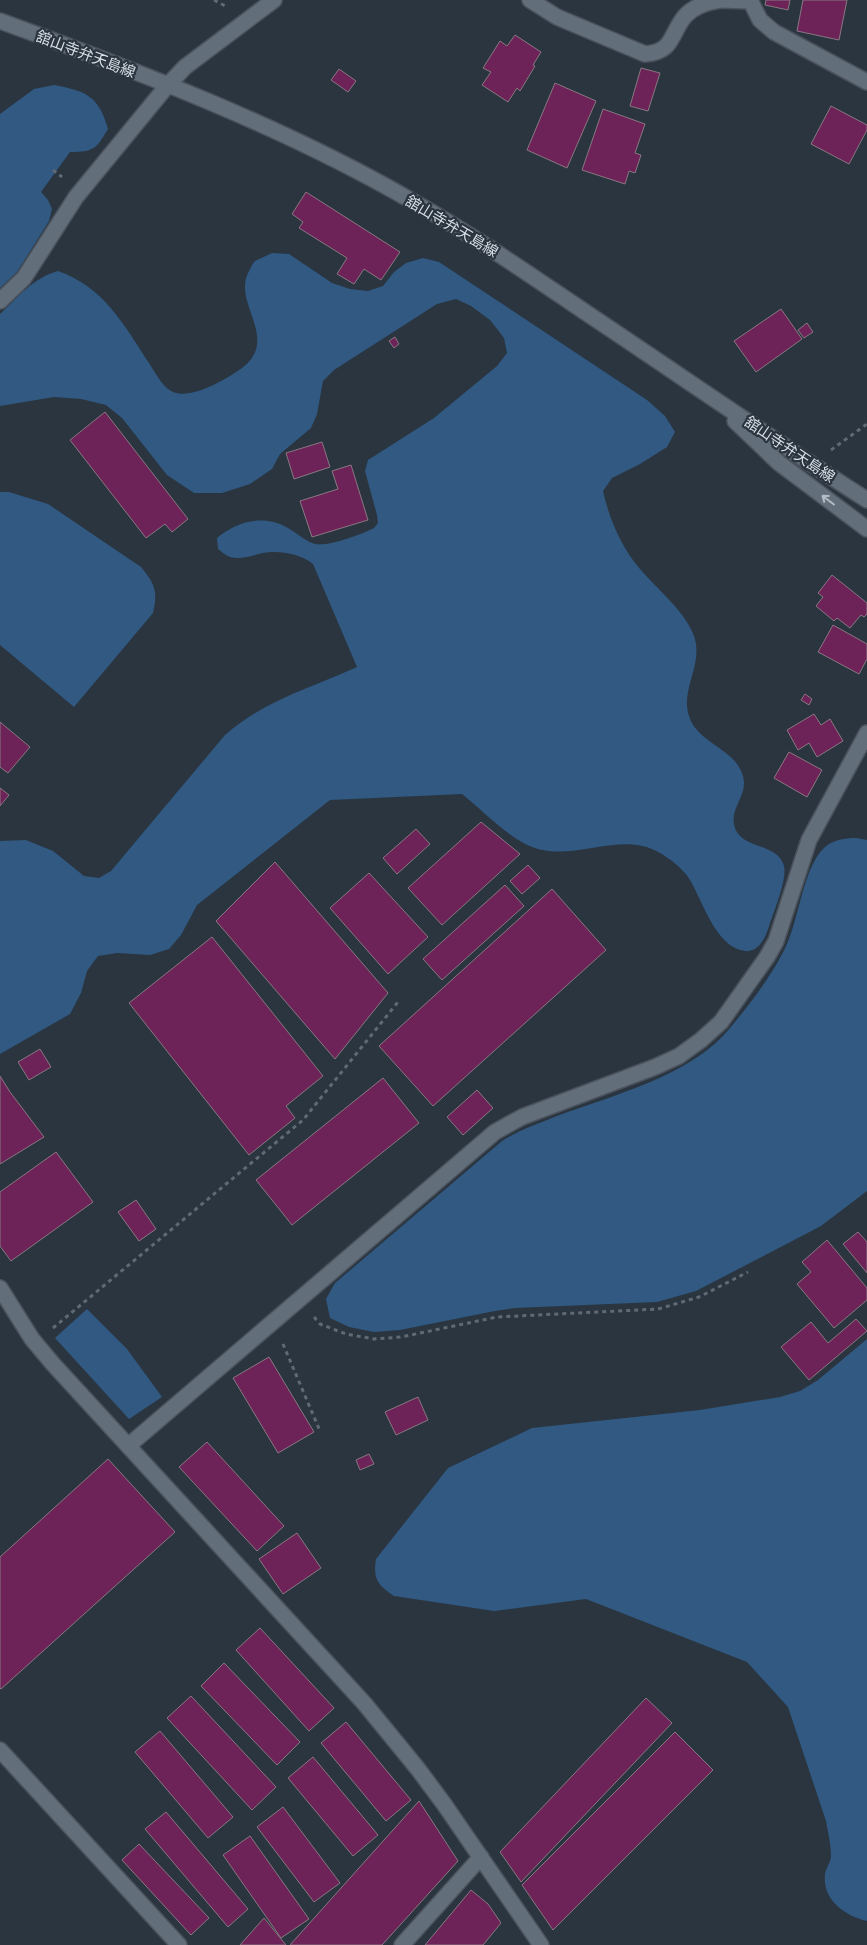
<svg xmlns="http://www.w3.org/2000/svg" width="867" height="1945" viewBox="0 0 867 1945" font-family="'Titillium Web','Noto Sans JP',sans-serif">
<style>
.green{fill:#315981}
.building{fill:#6d2358;stroke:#887881}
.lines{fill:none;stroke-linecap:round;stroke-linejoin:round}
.street-casing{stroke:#4a525c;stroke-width:18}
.secondary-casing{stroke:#4a525c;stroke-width:18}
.path{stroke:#606a74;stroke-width:3;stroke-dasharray:4 4;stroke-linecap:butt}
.street{stroke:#636e7b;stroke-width:15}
.secondary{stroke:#636e7b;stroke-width:15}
.oneway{stroke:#b4bcc5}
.labels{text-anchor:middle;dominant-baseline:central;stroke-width:4.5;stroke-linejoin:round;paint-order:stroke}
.street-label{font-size:15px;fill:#d7dee5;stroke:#2a3540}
</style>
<rect width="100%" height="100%" fill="#2a3540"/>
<!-- green -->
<path class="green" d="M54,85C86,91 99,96 108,129C96,149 94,152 70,152L41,192L48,200L52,209L49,221L17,272L0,288V114L34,89Z
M272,253L289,254L332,283L350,289L368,291L383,286L394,272L406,263L423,258L439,262L647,400L665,416L675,432L667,447L640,464L612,478L603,491C609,518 621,547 640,569C657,589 685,611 694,636C704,664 680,689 689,716C695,738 726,748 737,764C756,791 730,803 734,824C739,851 777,841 784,866C787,879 775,909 770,923C767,934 760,953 745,951C714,947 702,897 688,877C681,867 670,859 660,853C624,831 581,858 543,850C514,845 485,812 462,794L330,800L197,905L181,935L169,949L150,955L117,953L98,956L87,971L81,993L70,1014L0,1054V841L26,840L53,851L84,876L99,878L111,871L225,735C263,701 311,688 357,667L313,564C301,554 279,550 263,553C253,555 238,561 228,556C225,555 221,551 218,549L217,538C237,521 264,514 288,528C297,533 305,541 315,544C327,547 363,534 374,528L378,523L377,515L365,471L368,460L434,418L497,366L507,353L504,338L490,320L471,306L456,299L437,304L334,370L323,381L317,414L311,428L280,454L272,469L250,484L222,493H194L167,475L122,418L106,405L81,399L54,397L0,406V314C19,296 33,278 58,271C104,287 124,325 149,363C155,372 162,387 173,392C191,400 227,379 242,368C281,338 231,303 249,271C251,267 253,263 255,261C260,258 267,256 272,253Z
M0,492H9L48,504L141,567C155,584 158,591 153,613L74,707L0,645Z
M856,838L867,840V1191L821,1226L696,1291L657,1302L515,1308L495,1311L400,1330L374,1332L349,1327L330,1318L326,1299L335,1283L502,1141C519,1130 538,1124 557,1116C613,1095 691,1076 730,1028C749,1005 774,973 786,946C799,919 803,868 824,848C832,840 845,838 856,838Z
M87,1309L127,1349L162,1397L129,1419L55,1338Z
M867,1339V1921C845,1916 822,1900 825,1874C826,1868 831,1862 831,1856C831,1844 828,1833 826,1821L788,1707L747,1662L586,1599L494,1611L394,1596C377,1585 373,1579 376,1559L448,1468L532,1428L700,1410L780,1397L800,1391L818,1380Z"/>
<!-- building -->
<path class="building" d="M766,0H790L788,10L765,5Z
M803,0H847L839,40L797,31Z
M515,35L541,52L533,65L535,66L520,91L517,88L508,102L482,85L491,72L483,68L500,41L507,46Z
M641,68L660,73L648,111L630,106Z
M339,69L356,81L348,92L331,80Z
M555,83L596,101L567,168L527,150Z
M831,106L867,125V130L849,164L811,144Z
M603,109L645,124L635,153L641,155L635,173L629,171L625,184L582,170Z
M306,192L400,252L381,280L364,269L354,284L337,274L347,258L299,228L303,222L292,214Z
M781,309L802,339L756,372L734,341Z
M807,323L813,332L804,338L798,330Z
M395,337L399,344L394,348L389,341Z
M105,412L188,519L172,532L165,524L146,538L70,440Z
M322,442L330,467L294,479L286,453Z
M351,465L368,520L312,537L300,501L338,489L332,471Z
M832,575L867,603V614L864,617L861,615L850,628L837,618L834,621L816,606L823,597L818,593Z
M833,625L867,644V659L859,674L818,652Z
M805,694L812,699L809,705L801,700Z
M814,714L821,725L830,719L843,741L817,757L809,743L798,750L787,730Z
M0,722L30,747L8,773L0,767Z
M789,752L822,770L807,797L774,778Z
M0,788L9,795L0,806Z
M481,822L520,854L442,925L408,888Z
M416,829L430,844L397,874L383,858Z
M275,862L388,993L335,1059L216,921Z
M528,865L540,878L522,894L510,881Z
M369,873L428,937L388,974L330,908Z
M505,885L524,906L442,980L423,959Z
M552,889L606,950L433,1106L379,1046Z
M212,937L323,1076L286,1106L295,1118L249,1155L129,1003Z
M40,1049L51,1067L29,1080L18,1062Z
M0,1076L10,1092L44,1137L0,1164Z
M383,1078L419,1123L292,1225L256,1180Z
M477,1090L493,1108L463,1135L447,1117Z
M56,1152L93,1202L11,1261L0,1246V1192Z
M136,1200L156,1229L139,1241L118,1212Z
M858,1232L867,1242V1273L843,1244Z
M827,1240L867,1288V1300L834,1328L797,1284L811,1272L802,1262Z
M856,1319L867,1331L809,1380L781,1347L811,1322L828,1343Z
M269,1357L314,1432L278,1453L233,1378Z
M418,1397L428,1420L396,1435L385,1412Z
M207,1442L284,1526L257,1551L179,1467Z
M369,1454L374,1464L360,1470L356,1460Z
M108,1459L175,1532L1,1689L0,1688V1557Z
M297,1533L321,1568L283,1594L259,1559Z
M260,1628L334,1708L309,1731L236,1650Z
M224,1663L300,1742L277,1765L201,1686Z
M191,1696L276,1787L252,1810L167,1718Z
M646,1698L672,1723L521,1882L500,1852Z
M346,1722L411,1800L386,1821L321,1743Z
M160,1731L233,1817L208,1838L135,1752Z
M675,1732L713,1770L553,1930L522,1885Z
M313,1757L378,1835L353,1856L288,1778Z
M419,1801L458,1861L382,1945H290Z
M283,1807L340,1883L314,1902L257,1827Z
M166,1812L248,1909L228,1927L145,1829Z
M250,1836L309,1919L281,1938L223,1855Z
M139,1844L209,1918L191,1935L122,1860Z
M471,1890L488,1904L501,1923L483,1945H425Z
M264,1918L286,1945H240Z"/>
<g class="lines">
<!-- street casing -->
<g class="street-casing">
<path id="street" d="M530,0L557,17L645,54C674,52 670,34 685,16C694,6 707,2 720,0
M720,0L750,1
M750,0L760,20L774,32L867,82
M0,301L24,278L76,197L167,86L185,67L274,0
M0,1288L32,1339L53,1364L364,1703L418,1769L444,1804L541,1945
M128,1446L495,1132L522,1117L655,1067L679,1056L701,1040L721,1022L767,957L776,941L809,840L867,733
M0,1750L179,1945
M402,1945L481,1857"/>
</g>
<!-- secondary casing -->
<g class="secondary-casing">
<path id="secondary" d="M0,21C140,72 282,126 412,201C473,235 530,275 588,314C681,376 773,440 867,500
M735,421L779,463L867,529"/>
</g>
<!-- path -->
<path class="path" d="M214,0L227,7
M53,170L62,177
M831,450L867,424
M314,1317L320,1324L346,1334L374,1339L401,1337L497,1317L658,1309L699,1297L748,1272
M53,1328L303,1120L398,1002
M283,1344L320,1431"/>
<!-- street -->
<use href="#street" class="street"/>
<!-- secondary -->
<use href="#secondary" class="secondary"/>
</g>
<!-- one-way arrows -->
<defs><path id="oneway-shaft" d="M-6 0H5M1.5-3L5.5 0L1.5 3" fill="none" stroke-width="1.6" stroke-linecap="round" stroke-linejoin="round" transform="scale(1.25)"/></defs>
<use class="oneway" href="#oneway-shaft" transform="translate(828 500) rotate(-143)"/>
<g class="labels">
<!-- street labels -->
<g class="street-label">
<text transform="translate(86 54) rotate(21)">舘山寺弁天島線</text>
<text transform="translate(452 226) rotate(31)">舘山寺弁天島線</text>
<text transform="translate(790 449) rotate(34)">舘山寺弁天島線</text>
</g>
</g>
</svg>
